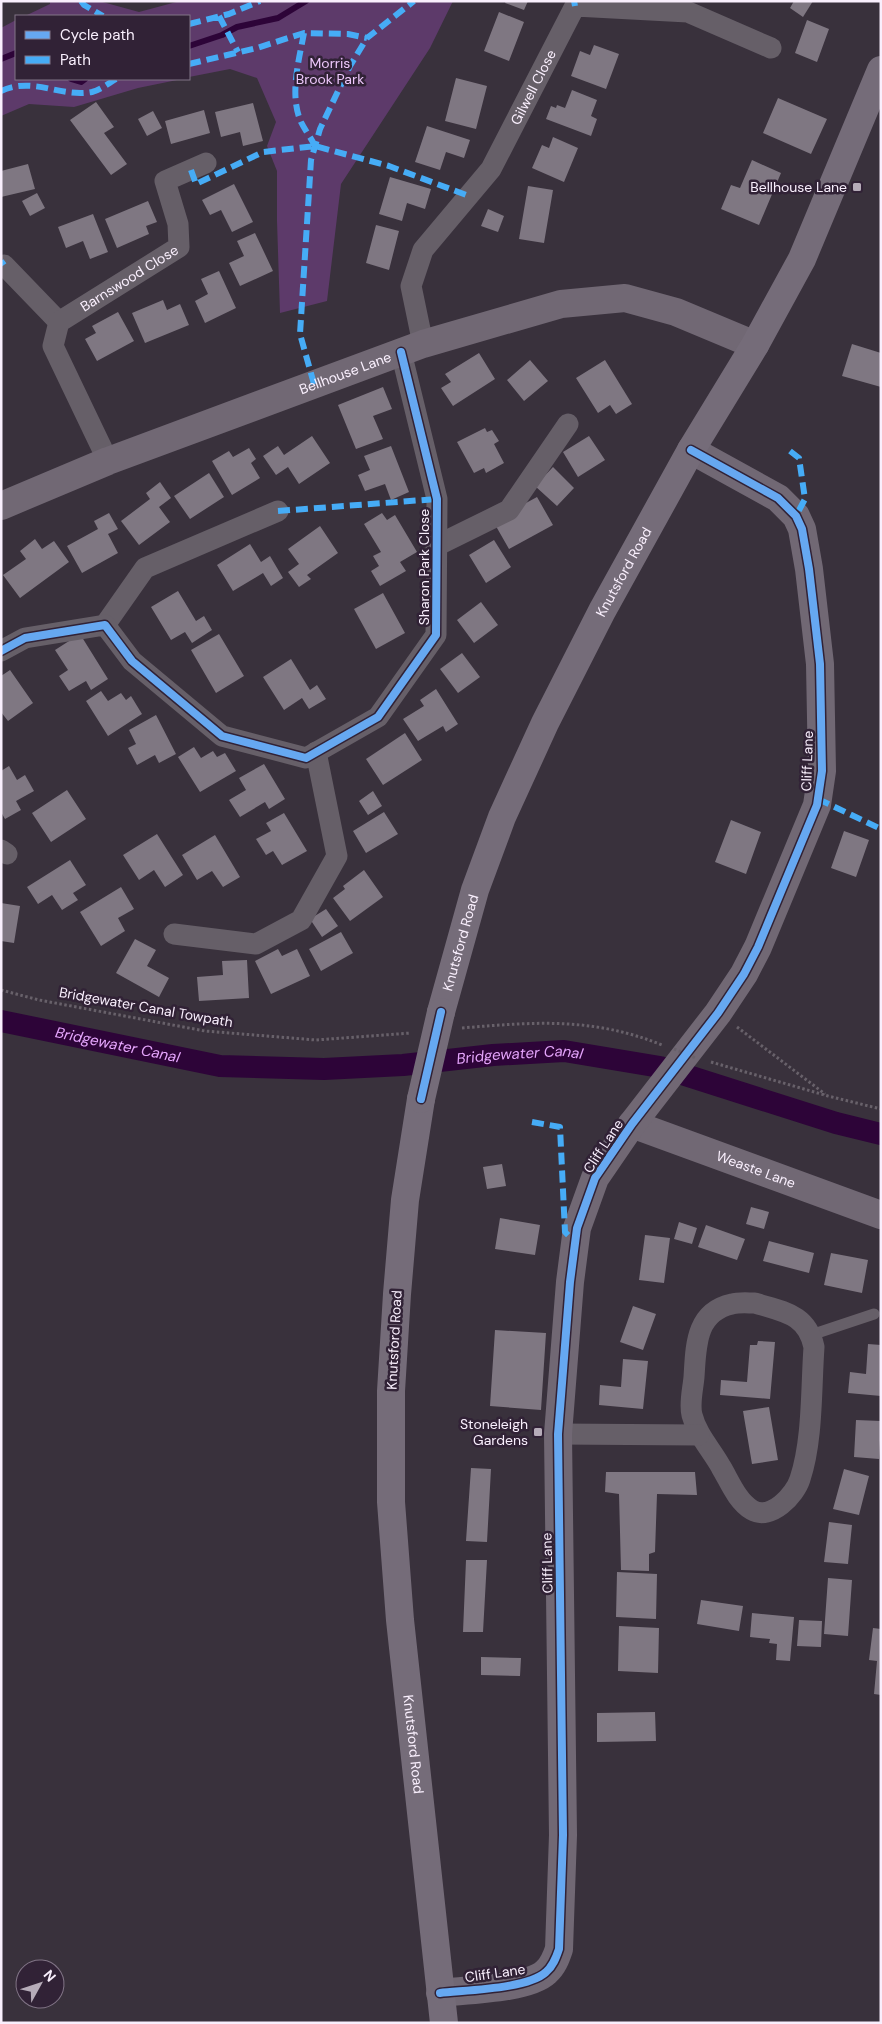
<svg xmlns="http://www.w3.org/2000/svg" width="882" height="2024" viewBox="0 0 882 2024" font-family="'DM Sans',sans-serif">
<style>
.green{fill:#5d3a6a}
.lines{fill:none;stroke-linecap:round;stroke-linejoin:round}
.stream{stroke:#2d0438;stroke-width:6}
.canal{stroke:#2d0438;stroke-width:22}
.building{fill:#7f7782}
.path{stroke:#68616a;stroke-width:3;stroke-dasharray:2.5 2.5;stroke-linecap:butt}
.lane{stroke:#665f68;stroke-width:11}
.street{stroke:#665f68;stroke-width:21}
.secondary{stroke:#716874;stroke-width:28}
.highway{stroke:#756c79;stroke-width:28}
.path-bridge{stroke:#68616a;stroke-width:3;stroke-dasharray:2.5 2.5;stroke-linecap:butt}
.highway-bridge{stroke:#756c79;stroke-width:28}
.quiet{stroke:#46acf6;stroke-width:6;stroke-dasharray:12 6;stroke-linecap:butt}
.cycleway-casing{stroke:#312236;stroke-width:11}
.cycleway{stroke:#66a8f1;stroke-width:8}
.poi-dot{fill:#b6acb9;stroke:#312236;stroke-width:2}
.labels{text-anchor:middle;dominant-baseline:central;stroke-width:5;stroke-linejoin:round;paint-order:stroke}
.park-label{font-size:14px;fill:#eec8fc;stroke:#312236}
.street-label{font-size:14px;fill:#f9effd;stroke:#312236}
.poi-label{font-size:14px;fill:#f9effd;stroke:#312236;text-anchor:end}
.water-label{font-size:15px;font-style:italic;fill:#e5a5fc;stroke:#312236}
</style>
<rect width="100%" height="100%" fill="#39313c"/>
<!-- green -->
<path class="green" d="M50,1H99L139,12L180,1H453L430,48L341,184L327,301L280,313L277,221V171L267,146L276,122L257,78L230,69L189,77V16H25L50,4Z
M16,20V79H182L138,88L74,107L29,104L1,116V28Z"/>
<g class="lines">
<!-- stream -->
<path class="stream" d="M189,46L222,35L237,27L278,18L306,1
M1,59L16,53
M71,79L81,82L85,79"/>
<!-- canal -->
<path class="canal" id="s1" d="M1,1021L220,1066L324,1069L403,1065L493,1055L564,1051L660,1067L836,1123L881,1134"/>
</g>
<!-- building -->
<path class="building" d="M506,1H528L524,10L505,3Z
M794,1H813L803,17L790,8Z
M499,12L524,22L509,61L484,51Z
M807,20L829,29L817,62L795,53Z
M594,45L619,54L606,89L571,76L580,51L590,55Z
M456,78L487,86L476,129L445,121Z
M572,90L597,100L591,116L597,119L591,136L546,119L551,106L556,108L557,105L565,108Z
M778,98L827,119L811,154L763,133Z
M96,102L114,127L104,133L127,164L111,175L70,120Z
M253,103L263,141L243,146L240,132L221,137L215,112Z
M204,110L210,133L171,144L165,121Z
M153,111L162,128L147,136L138,119Z
M427,126L470,140L464,158L446,152L440,170L415,162Z
M553,137L578,148L564,182L532,168L542,145L549,148Z
M752,160L781,173L759,225L721,209L731,185L740,188Z
M28,164L35,189L1,197V171Z
M390,177L431,189L425,209L407,203L402,221L379,214Z
M234,184L253,222L232,232L221,210L210,215L202,200Z
M528,186L553,190L544,243L519,239Z
M37,193L45,208L30,216L22,201Z
M148,201L157,222L146,226L149,234L117,248L105,219Z
M488,209L504,216L498,232L481,226Z
M93,214L108,252L90,259L83,241L66,248L58,227Z
M376,225L399,231L389,270L366,263Z
M255,233L273,271L240,286L229,263L244,256L237,241Z
M219,271L236,308L205,323L195,301L208,294L201,279Z
M163,300L167,310L180,304L189,325L145,343L132,313Z
M118,312L134,341L97,361L85,339L96,333L92,326Z
M852,344L881,353V387L842,376Z
M479,353L495,379L453,406L441,388L451,382L445,374Z
M530,360L548,381L524,401L507,380Z
M605,360L632,404L616,414L610,405L598,413L576,378Z
M383,387L392,409L373,416L383,439L356,449L338,405Z
M485,428L487,432L492,430L499,441L494,444L504,463L486,473L484,468L474,473L457,442Z
M312,436L330,463L299,484L288,467L276,475L263,456L278,446L284,455Z
M589,436L605,460L578,477L563,452Z
M391,446L409,492L391,500L385,484L365,491L358,475L370,470L364,456Z
M249,448L256,459L251,463L260,478L232,495L212,461L229,451L233,457Z
M553,467L574,488L557,506L535,486Z
M209,473L224,497L190,519L174,496Z
M160,482L171,498L159,507L170,522L139,545L121,521L150,499L146,493Z
M537,497L553,525L509,549L493,521Z
M109,513L118,529L108,534L118,553L82,573L67,546L98,529L94,521Z
M382,513L387,520L395,515L417,552L400,562L406,571L380,586L371,571L379,566L373,556L381,552L364,524Z
M320,526L338,553L307,575L311,579L299,587L288,572L299,564L288,549Z
M35,539L42,549L54,541L69,562L20,598L3,575L26,559L20,551Z
M494,540L511,567L486,583L469,555Z
M250,544L261,562L270,556L283,578L271,586L263,573L233,591L217,565Z
M178,591L196,621L204,616L212,630L192,643L185,632L171,640L151,607Z
M383,593L405,633L376,649L354,609Z
M481,602L498,625L474,643L457,620Z
M80,634L108,679L91,690L86,681L69,691L59,676L68,670L55,650Z
M219,634L244,676L216,693L191,650Z
M462,653L480,677L458,693L440,669Z
M291,659L310,690L317,685L326,699L309,709L302,698L284,710L263,677Z
M10,670L33,703L8,721L1,712V676Z
M436,689L458,724L446,732L443,726L418,741L403,719L424,706L420,700Z
M101,691L108,701L121,693L126,700L131,696L142,714L108,736L86,701Z
M156,715L176,754L159,763L155,755L137,765L128,748L136,744L129,730Z
M405,733L422,760L383,785L366,759Z
M194,747L201,758L213,751L217,757L225,753L236,771L200,792L178,757Z
M264,764L285,799L269,809L265,802L240,817L229,800L246,790L239,778Z
M9,766L17,780L25,775L34,791L16,801L21,810L5,819L1,812V771Z
M67,790L86,819L51,842L32,813Z
M373,791L382,806L368,815L359,801Z
M384,812L398,834L366,853L353,831Z
M284,813L307,851L282,865L273,851L266,855L256,839L271,831L266,823Z
M731,820L761,832L746,874L715,862Z
M844,831L869,840L856,877L831,868Z
M157,834L183,875L165,887L154,870L139,880L123,855Z
M215,835L240,877L223,887L212,871L197,880L182,855Z
M70,860L86,885L73,893L78,900L62,910L52,895L38,904L27,887Z
M364,870L383,897L350,921L333,898L345,889L343,886Z
M121,887L134,909L118,918L125,931L101,946L80,912Z
M1,903L20,906L14,943L1,941Z
M326,909L338,926L322,937L310,919Z
M341,932L353,953L321,971L309,949Z
M135,939L156,950L147,966L169,978L159,997L116,973Z
M278,949L282,956L297,949L310,976L271,994L255,961Z
M247,960L249,998L199,1001L197,977L223,975L222,961Z
M502,1164L506,1186L487,1189L483,1167Z
M751,1207L769,1212L764,1229L746,1224Z
M500,1218L540,1225L535,1255L495,1249Z
M679,1222L697,1228L692,1244L674,1239Z
M706,1225L745,1239L737,1260L698,1247Z
M645,1235L670,1238L664,1283L639,1280Z
M769,1241L814,1253L809,1273L763,1261Z
M831,1253L868,1260L862,1293L824,1285Z
M633,1306L656,1314L643,1350L620,1342Z
M495,1330L546,1333L541,1410L490,1406Z
M758,1341L775,1342L770,1399L720,1395L721,1380L747,1382L750,1345H757Z
M868,1344L881,1345V1396L848,1393L850,1372L866,1374Z
M623,1359L648,1361L643,1409L599,1405L600,1385L621,1387Z
M769,1407L778,1460L752,1464L743,1411Z
M856,1420L881,1421L879,1459L854,1457Z
M471,1468L491,1469L487,1542L466,1541Z
M844,1469L869,1476L859,1515L833,1509Z
M606,1472H695L697,1495L657,1494L655,1552L649,1554V1571L621,1570L619,1494L605,1492Z
M829,1522L852,1525L848,1564L824,1562Z
M466,1560H487L483,1632H463Z
M617,1572L657,1574L656,1619L616,1617Z
M828,1578L852,1580L848,1636L824,1634Z
M701,1600L743,1606L739,1631L697,1624Z
M752,1613L794,1617L790,1661L776,1660L777,1644L769,1643L770,1639L750,1637Z
M799,1620L822,1621L821,1647L797,1646Z
M619,1626L659,1628L658,1673L618,1671Z
M873,1628L881,1629V1695L874,1694L877,1661L869,1660Z
M481,1657L521,1658L520,1676L481,1675Z
M655,1712L656,1741L597,1742V1713Z"/>
<g class="lines">
<!-- path -->
<path class="path" d="M1,990L39,1000L205,1031L316,1040L411,1033
M737,1027L825,1094
M462,1028C534,1022 593,1017 662,1045
M711,1062L828,1096L881,1109"/>
<!-- lane -->
<path class="lane" d="M811,1335L874,1314"/>
<!-- street -->
<g class="street">
<path d="M4,265L59,322"/>
<path id="s2" d="M423,344L411,286L423,250L491,169L575,6L688,12L771,48"/>
<path id="s3" d="M108,461L53,346L59,322L179,247L178,224L165,181L206,163"/>
<path d="M436,546L509,510L568,424"/>
<path d="M105,625L145,568L278,511"/>
<path d="M1,651L25,638L105,625L132,661L222,736L306,758L378,717L436,635L437,499L401,352"/>
<path d="M1,850L7,854"/>
<path d="M174,934L256,944L301,920L337,856L316,752"/>
<path d="M755,1303C784,1312 807,1314 814,1347C811,1388 813,1440 800,1479C795,1495 771,1521 752,1510C737,1501 730,1482 721,1467C711,1449 697,1435 692,1415C689,1404 693,1389 694,1377C696,1347 695,1312 732,1304C739,1302 748,1303 755,1303Z"/>
<path d="M558,1434L699,1435"/>
</g>
<!-- secondary -->
<g class="secondary">
<path id="s4" d="M1,506L108,461L423,344L561,304L625,298L676,312L755,345"/>
<path id="s5" d="M632,1124L881,1215"/>
<path d="M440,1993C466,1990 528,1989 546,1972C553,1966 556,1958 559,1949L563,1835L558,1434L570,1282L577,1228L595,1178L632,1124L718,1013L744,974L758,947L817,805L822,771L820,664L809,569L802,529L796,516L778,498L691,450"/>
</g>
<!-- highway -->
<g class="highway">
<path id="s6" d="M441,1012L475,890L502,817L545,723L602,611L691,450L755,345L802,259L881,70"/>
<path id="s7" d="M421,1099L405,1200L397,1294L391,1391V1502L400,1620L444,2023"/>
</g>
<!-- path-bridge -->
<path class="path-bridge" d="M674,1049L696,1058"/>
<!-- highway-bridge -->
<path class="highway-bridge" d="M421,1099L441,1012"/>
<!-- quiet -->
<path class="quiet" d="M81,1L84,5L103,16
M574,1L575,6
M219,16L238,52
M189,24L229,14L260,1
M304,33C299,60 289,95 301,122C305,130 311,138 315,146
M189,64L257,48L304,33L348,34L367,38
M1,91C34,76 60,98 92,92C100,90 109,83 116,79
M191,170L196,184L263,152L315,146L389,166L469,196
M1,261L4,265
M314,384L300,334L311,160L320,129L350,66L367,38L414,1
M790,451L799,458L805,499L796,516
M278,511L437,499
M818,799L881,829
M532,1122L560,1127L565,1232L576,1243"/>
<!-- cycleway casing -->
<g class="cycleway-casing">
<path id="cycleway" d="M1,651L25,638L105,625L132,661L222,736L306,758L378,717L436,635L437,499L401,352
M421,1099L441,1012
M440,1993C466,1990 528,1989 546,1972C553,1966 556,1958 559,1949L563,1835L558,1434L570,1282L577,1228L595,1178L632,1124L718,1013L744,974L758,947L817,805L822,771L820,664L809,569L802,529L796,516L778,498L691,450"/>
</g>
<!-- cycleway -->
<use href="#cycleway" class="cycleway"/>
</g>
<!-- markers -->
<g class="poi-dot">
<rect x="852" y="182" width="10" height="10" rx="2.5"/>
<rect x="533" y="1427" width="10" height="10" rx="2.5"/>
</g>
<g class="labels">
<!-- park labels -->
<g class="park-label">
<text x="330" y="63">Morris<tspan x="330" dy="16">Brook Park</tspan></text>
</g>
<!-- street labels -->
<g class="street-label">
<text stroke="none"><textPath href="#s2" startOffset="295">Gilwell Close</textPath></text>
<text stroke="none"><textPath href="#s3" startOffset="235">Barnswood Close</textPath></text>
<text stroke="none"><textPath href="#s4" startOffset="369">Bellhouse Lane</textPath></text>
<text transform="translate(424 567) rotate(-90)">Sharon Park Close</text>
<text stroke="none"><textPath href="#s6" startOffset="478">Knutsford Road</textPath></text>
<text transform="translate(807 761) rotate(-88)">Cliff Lane</text>
<text stroke="none"><textPath href="#s6" startOffset="72">Knutsford Road</textPath></text>
<text transform="translate(146 1007) rotate(10)">Bridgewater Canal Towpath</text>
<text transform="translate(603 1146) rotate(-57)">Cliff Lane</text>
<text stroke="none"><textPath href="#s5" startOffset="132">Weaste Lane</textPath></text>
<text transform="translate(394 1340) rotate(-87)">Knutsford Road</text>
<text transform="translate(547 1563) rotate(-91)">Cliff Lane</text>
<text stroke="none"><textPath href="#s7" startOffset="648">Knutsford Road</textPath></text>
<text transform="translate(495 1973) rotate(-8)">Cliff Lane</text>
</g>
<!-- poi labels -->
<g class="poi-label">
<text x="847" y="187">Bellhouse Lane</text>
<text x="528" y="1424">Stoneleigh<tspan x="528" dy="16">Gardens</tspan></text>
</g>
<!-- water labels -->
<g class="water-label">
<text stroke="none"><textPath href="#s1" startOffset="119">Bridgewater Canal</textPath></text>
<text stroke="none"><textPath href="#s1" startOffset="524">Bridgewater Canal</textPath></text>
</g>
</g>
<!-- border -->
<rect width="882" height="2024" fill="none" stroke="#f9effd" stroke-width="5"/>
<!-- legend -->
<rect x="15" y="15" width="175" height="65" fill="#312236" stroke="#817486"/>
<rect x="25" y="31" width="25" height="8" fill="#66a8f1" stroke="#817486"/>
<text x="60" y="40" font-size="15" fill="#f9effd">Cycle path</text>
<rect x="25" y="56" width="25" height="8" fill="#46acf6" stroke="#817486"/>
<text x="60" y="65" font-size="15" fill="#f9effd">Path</text>
<!-- north arrow -->
<g transform="translate(40 1984) rotate(50)"><circle r="24" fill="#312236" stroke="#817486"/>
<path d="M0-4L9 19L0 12L-9 19Z" fill="#b6acb9"/>
<text y="-8" font-size="14" font-weight="bold" text-anchor="middle" fill="#f9effd">N</text>
</g>
</svg>
